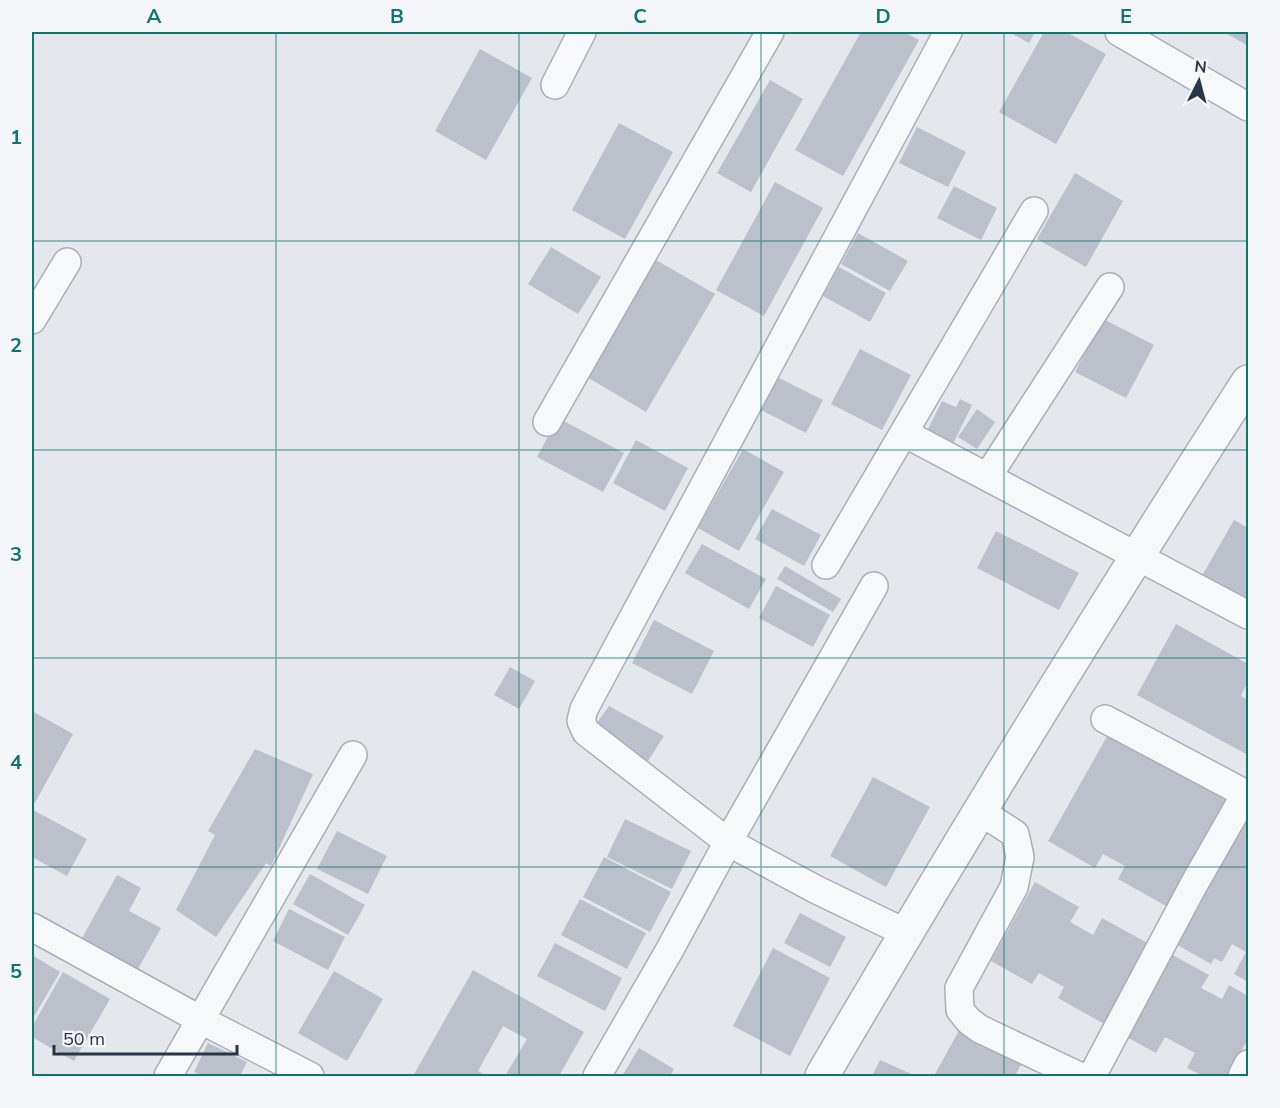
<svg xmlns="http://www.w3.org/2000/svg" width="1280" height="1108" viewBox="0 0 1280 1108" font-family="Mulish,sans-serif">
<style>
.building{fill:#bbc0ca}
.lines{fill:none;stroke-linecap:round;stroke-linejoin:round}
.minor-casing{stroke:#a9aeb7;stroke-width:30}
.tertiary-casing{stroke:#a9aeb7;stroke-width:36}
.minor{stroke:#f7f8fa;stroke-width:27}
.tertiary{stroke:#f7f8fa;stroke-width:33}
.grid{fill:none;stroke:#0f766e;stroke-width:1.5;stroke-opacity:0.55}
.neatline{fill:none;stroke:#0f766e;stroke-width:2}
.grid-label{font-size:20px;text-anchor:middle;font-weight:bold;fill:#0f766e}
</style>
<rect width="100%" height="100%" fill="#e4e7ec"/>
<!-- building -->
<path class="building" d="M861,32H904L919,40L843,176L795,150Z
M1009,32H1035L1029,43Z
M1044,32H1066L1106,54L1056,144L999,112Z
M1224,32H1248V46Z
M480,49L532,78L486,160L435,131Z
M770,80L803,99L751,192L717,173Z
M619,123L673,152L625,239L572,210Z
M917,127L966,152L948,187L899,163Z
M1075,173L1123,201L1086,267L1037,239Z
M775,182L823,208L764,316L716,290Z
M954,186L997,208L981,240L937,218Z
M858,233L908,261L890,291L841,264Z
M551,247L601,277L578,314L528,284Z
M656,260L715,294L646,412L587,377Z
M839,267L886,293L870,322L823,296Z
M1103,319L1154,345L1126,398L1075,372Z
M860,349L911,375L882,430L831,404Z
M775,376L823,400L806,433L759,409Z
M960,399L972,405L953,444L927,431L942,401L956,407Z
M977,409L995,422L977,449L958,437Z
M558,418L624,453L603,492L537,457Z
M636,440L688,468L665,511L613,483Z
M743,449L784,472L739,551L698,528Z
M772,509L821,535L804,566L755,539Z
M1234,520L1248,528V595L1243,605L1199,581Z
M996,531L1079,573L1059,610L977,568Z
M702,544L766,579L749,609L685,573Z
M785,566L841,599L833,612L777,579Z
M776,586L830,615L813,647L759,618Z
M654,620L714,651L692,694L632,663Z
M1176,624L1248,664V681L1241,696L1248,700V755L1137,695Z
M510,667L535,681L519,709L494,695Z
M609,706L664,736L648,761L593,728Z
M32,711L73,734L32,808Z
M1110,731L1227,796L1166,906L1118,879L1125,866L1103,854L1095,868L1048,841Z
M255,749L313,774L271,866L266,863L216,937L176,910L215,835L208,831Z
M873,777L930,807L886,887L830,856Z
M1248,807V982L1234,974L1246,952L1232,944L1222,962L1214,958L1211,964L1172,942Z
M33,810L87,839L67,876L32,857V813Z
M625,819L691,851L672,889L607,857Z
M337,831L387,856L368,894L317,869Z
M604,857L671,892L650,932L583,897Z
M310,874L365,905L348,935L293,904Z
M117,875L141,888L129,911L161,928L138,969L82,938Z
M1035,882L1079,907L1070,922L1093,935L1102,918L1151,945L1106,1025L1058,998L1064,987L1039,973L1032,984L991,961Z
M580,899L646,933L627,969L561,935Z
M289,909L345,937L328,970L273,941Z
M800,913L846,937L830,967L784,943Z
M555,943L622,978L605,1011L537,976Z
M773,948L830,978L790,1056L733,1026Z
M1169,953L1209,975L1201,988L1222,999L1229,985L1248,996V1039L1227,1076H1203L1187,1068L1195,1053L1165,1037L1156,1053L1123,1035Z
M32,955L60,972L32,1020Z
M473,970L584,1032L559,1076H505L527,1039L503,1026L478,1071L487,1076H413Z
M334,971L383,999L347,1061L298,1033Z
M63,972L110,999L74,1061L32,1037V1027Z
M961,1027L1023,1061L1015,1076H939L935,1074Z
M208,1043L247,1062L240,1076H204L194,1072Z
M639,1048L674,1069L670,1076H622Z
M880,1060L916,1076H872Z"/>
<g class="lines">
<!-- minor casing -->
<g class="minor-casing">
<path id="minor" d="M1119,32L1248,107
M555,85L582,32
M32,320L67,262
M547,422L770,32
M904,433L1248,615
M988,476L1110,287
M826,565L1034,211
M1105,719L1248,795
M981,812L1015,834L1020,857L1014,887L959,988L960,1010L969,1021L980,1029L1079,1076
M32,927L201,1020L310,1076
M906,933L815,889L728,842L586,732L581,721L584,709L948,32
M168,1076L353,755
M597,1076L669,951L728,842L874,586
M1092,1076L1193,886L1246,793
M1242,1076L1248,1064"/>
</g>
<!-- tertiary casing -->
<g class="tertiary-casing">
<path id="tertiary" d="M822,1076C959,842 1101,610 1248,382"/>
</g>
<!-- minor -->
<use href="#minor" class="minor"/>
<!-- tertiary -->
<use href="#tertiary" class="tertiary"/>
</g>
<!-- grid -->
<path class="grid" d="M276,32V1076M519,32V1076M761,32V1076M1004,32V1076M32,241H1248M32,450H1248M32,658H1248M32,867H1248"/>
<!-- border -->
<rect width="1280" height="1108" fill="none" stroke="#f4f6f9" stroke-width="66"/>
<!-- north arrow -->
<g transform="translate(1199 81) rotate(6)" stroke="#f4f6f9" stroke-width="4.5" paint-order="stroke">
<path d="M0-4.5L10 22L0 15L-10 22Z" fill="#2b3445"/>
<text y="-9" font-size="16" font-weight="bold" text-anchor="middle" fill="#2b3445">N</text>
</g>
<!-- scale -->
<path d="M54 1045v9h183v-9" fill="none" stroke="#2b3445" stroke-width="3"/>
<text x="63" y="1045" font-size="18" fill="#2b3445" stroke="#f4f6f9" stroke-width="4.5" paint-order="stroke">50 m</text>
<rect x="33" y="33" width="1214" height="1042" class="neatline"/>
<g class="grid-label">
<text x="154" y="23">A</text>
<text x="397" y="23">B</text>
<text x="640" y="23">C</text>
<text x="883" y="23">D</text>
<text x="1126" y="23">E</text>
<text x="16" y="144">1</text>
<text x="16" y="352">2</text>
<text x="16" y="561">3</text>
<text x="16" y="769">4</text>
<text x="16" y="978">5</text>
</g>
</svg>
